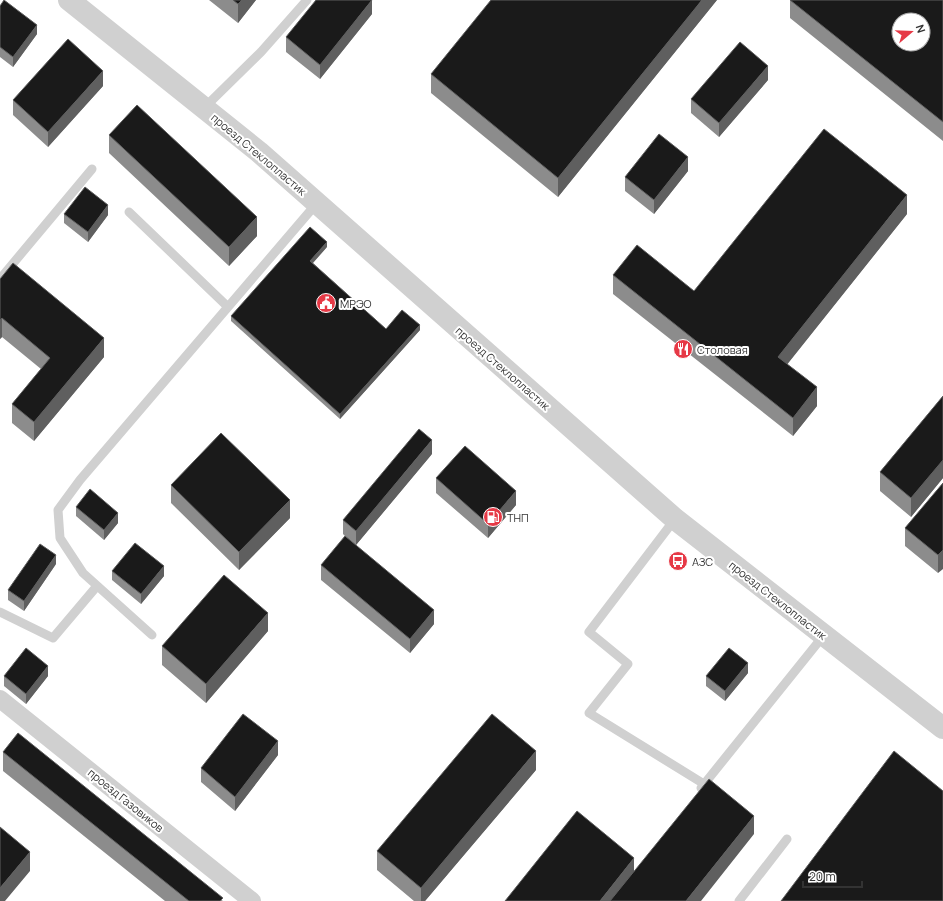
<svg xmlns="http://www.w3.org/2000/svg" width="943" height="901" viewBox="0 0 943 901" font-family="Manrope,sans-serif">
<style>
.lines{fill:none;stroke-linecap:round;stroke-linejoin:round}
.service{stroke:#d0d0d0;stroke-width:9}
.minor{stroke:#d0d0d0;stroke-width:18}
.tertiary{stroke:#d0d0d0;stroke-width:22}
.wall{fill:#8c8c8c}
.shaded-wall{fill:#5f5f5f}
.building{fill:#1a1a1a;stroke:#5f5f5f;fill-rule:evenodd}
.labels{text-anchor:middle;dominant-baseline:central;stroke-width:4;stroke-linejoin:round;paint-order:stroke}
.street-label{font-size:11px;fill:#333;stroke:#fff}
.poi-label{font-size:11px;fill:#333;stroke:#fff;text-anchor:start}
</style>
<rect width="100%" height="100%" fill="#fff"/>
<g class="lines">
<!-- service -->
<path class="service" d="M204,108L261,52L307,0
M129,212L228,307
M0,279L92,169
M675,519L589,632L628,664L589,713L704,784
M0,612L53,638L97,586
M152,635L83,573L60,538L58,510L80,480L317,203
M701,788L824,635
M739,901L787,839"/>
<!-- minor -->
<path class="minor" d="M0,699L252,901"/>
<!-- tertiary -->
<path class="tertiary" d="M69,0L259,152L675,519L943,728"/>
</g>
<!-- wall -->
<path class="wall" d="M209,0H256L238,23Z
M717,0L558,197L431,93V74Z
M790,0H943V141L790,18Z
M0,6L37,34L13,67L0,57Z
M372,14L320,79L286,52V37Z
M768,80L719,137L691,113V99Z
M103,86L48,147L13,115V100Z
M109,135L257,236L229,266L109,153Z
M688,171L654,214L625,191V177Z
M64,214L108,215L88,242L64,223Z
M907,214L787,364L817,406L793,436L613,294V275L694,291Z
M327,247L313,263L386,329L420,330L340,419L231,321V316Z
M0,279L104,357L34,441L12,423V404L41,369L2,337L0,339Z
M943,396V478L911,517L880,491V472Z
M432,454L356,545L434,624L410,653L321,580V565L348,539L343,534V520Z
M436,478L516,505L488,538L436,493Z
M943,483L938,573L905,546V528Z
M171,485L290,518L239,570L171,503Z
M76,507L118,523L104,540L76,516Z
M56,564L24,611L8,600V590Z
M112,571L164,576L141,604L112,580Z
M268,631L206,703L162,665V646Z
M748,673L725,701L706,686V676Z
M4,676H48L26,704L4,686Z
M3,752L223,901H165L3,771Z
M278,755L235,811L201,782V768Z
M536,770L425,901H414L377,870V851Z"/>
<!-- shaded-wall -->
<path class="shaded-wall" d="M242,0H256L238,23V4Z
M372,0V14L320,79V65Z
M702,0H717L558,197V178Z
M37,25V34L13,67V57Z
M768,66V80L719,137V123Z
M103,71V86L48,147V132Z
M688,157V171L654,214V200Z
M907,195V214L778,376V357Z
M108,205V215L88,242V232Z
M257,217V236L229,266V247Z
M327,242V247L310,266V261Z
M2,318V337L0,339V320Z
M420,325V330L340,419V414Z
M104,338V357L34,441V422Z
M817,387V406L793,436V418Z
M432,440V454L356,545V531Z
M943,460V478L911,517V498Z
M516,491V505L488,538V524Z
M290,500V518L239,570V552Z
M118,513V523L104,540V530Z
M943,550V569L938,573V555Z
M56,555V564L24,611V601Z
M164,566V576L141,604V594Z
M434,610V624L410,653V639Z
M268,613V631L206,703V684Z
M748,663V673L725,701V691Z
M48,666V676L26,704V694Z
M278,741V755L235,811V797Z
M536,751V770L425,901H421V888Z
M754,816V834L701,901H686Z
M30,852V871L5,901H0V888Z
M634,858V876L614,901H600Z"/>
<!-- building -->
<path class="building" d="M4,0L37,25L13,57L0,47V6Z
M233,0H242L238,4Z
M316,0H372L320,65L286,37Z
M491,0H702L558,178L431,74Z
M790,0H943V122ZM899,20H923V44H899Z
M68,39L103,71L48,132L13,100Z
M740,42L768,66L719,123L691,99Z
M137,105L257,217L229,247L109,135Z
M824,129L907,195L778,357L817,387L793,418L613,275L637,245L694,291Z
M659,134L688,157L654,200L625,177Z
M85,187L108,205L88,232L64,214Z
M310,227L327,242L310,261L386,329L402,310L420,325L340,414L231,316Z
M13,263L104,338L34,422L12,404L50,358L2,318L0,320V279Z
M943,396V460L911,498L880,472Z
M419,429L432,440L356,531L343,520Z
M221,433L290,500L239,552L171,485Z
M465,446L516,491L488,524L436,478Z
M943,483V550L938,555L905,528Z
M90,489L118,513L104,530L76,507Z
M345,536L434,610L410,639L321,565Z
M135,543L164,566L141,594L112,571Z
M40,544L56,555L24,601L8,590Z
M224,575L268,613L206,684L162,646Z
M26,648L48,666L26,694L4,676Z
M729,648L748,663L725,691L706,676Z
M243,714L278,741L235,797L201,768Z
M492,714L536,751L421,888L377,851Z
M18,733L223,898L220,901H189L3,752Z
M894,751L943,791V901H781Z
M709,779L754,816L686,901H610Z
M577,811L634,858L600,901H505Z
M0,827L30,852L0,888Z"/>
<!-- icons -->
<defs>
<g id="civic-disc" transform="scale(1)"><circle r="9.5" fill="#e63946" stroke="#fff"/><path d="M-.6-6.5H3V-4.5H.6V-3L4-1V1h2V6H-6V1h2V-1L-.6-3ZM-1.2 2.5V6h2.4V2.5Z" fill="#fff"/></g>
<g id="restaurant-disc" transform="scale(1)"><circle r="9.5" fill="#e63946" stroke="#fff"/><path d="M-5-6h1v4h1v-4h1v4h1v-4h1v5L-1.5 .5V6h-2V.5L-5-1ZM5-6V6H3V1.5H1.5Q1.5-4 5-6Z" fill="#fff"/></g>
<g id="fuel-disc" transform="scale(1)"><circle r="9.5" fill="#e63946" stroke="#fff"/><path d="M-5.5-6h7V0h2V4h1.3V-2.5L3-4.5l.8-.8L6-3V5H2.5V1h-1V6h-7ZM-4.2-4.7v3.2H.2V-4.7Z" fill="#fff"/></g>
<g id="bus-disc" transform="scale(1)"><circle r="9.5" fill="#e63946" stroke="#fff"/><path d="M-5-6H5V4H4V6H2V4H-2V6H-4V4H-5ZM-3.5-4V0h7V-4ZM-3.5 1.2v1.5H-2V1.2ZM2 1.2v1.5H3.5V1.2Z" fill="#fff"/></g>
</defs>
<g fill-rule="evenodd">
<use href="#civic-disc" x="326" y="303"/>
<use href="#restaurant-disc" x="683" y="349"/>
<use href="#fuel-disc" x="493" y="517"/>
<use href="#bus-disc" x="678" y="561"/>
</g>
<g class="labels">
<!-- street labels -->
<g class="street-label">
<text transform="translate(259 154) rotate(40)">проезд Стеклопластик</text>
<text transform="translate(503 368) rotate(41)">проезд Стеклопластик</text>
<text transform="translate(778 600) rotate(38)">проезд Стеклопластик</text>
<text transform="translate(126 800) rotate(39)">проезд Газовиков</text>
</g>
<!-- poi labels -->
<g class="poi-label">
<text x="340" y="303">МРЭО</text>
<text x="697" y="349">Столовая</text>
<text x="507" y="517">ТНП</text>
<text x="692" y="561">АЗС</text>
</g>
</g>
<!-- north arrow -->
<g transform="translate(911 32) rotate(71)"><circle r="19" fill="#ffffff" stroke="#adadad"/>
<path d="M0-3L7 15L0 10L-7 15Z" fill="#e63946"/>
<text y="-6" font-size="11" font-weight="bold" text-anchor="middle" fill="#333333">N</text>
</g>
<!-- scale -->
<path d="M803 881v6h59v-6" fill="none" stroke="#333333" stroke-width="2"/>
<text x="809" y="881" font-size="12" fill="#333333" stroke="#ffffff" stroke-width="3" paint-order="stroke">20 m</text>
</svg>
